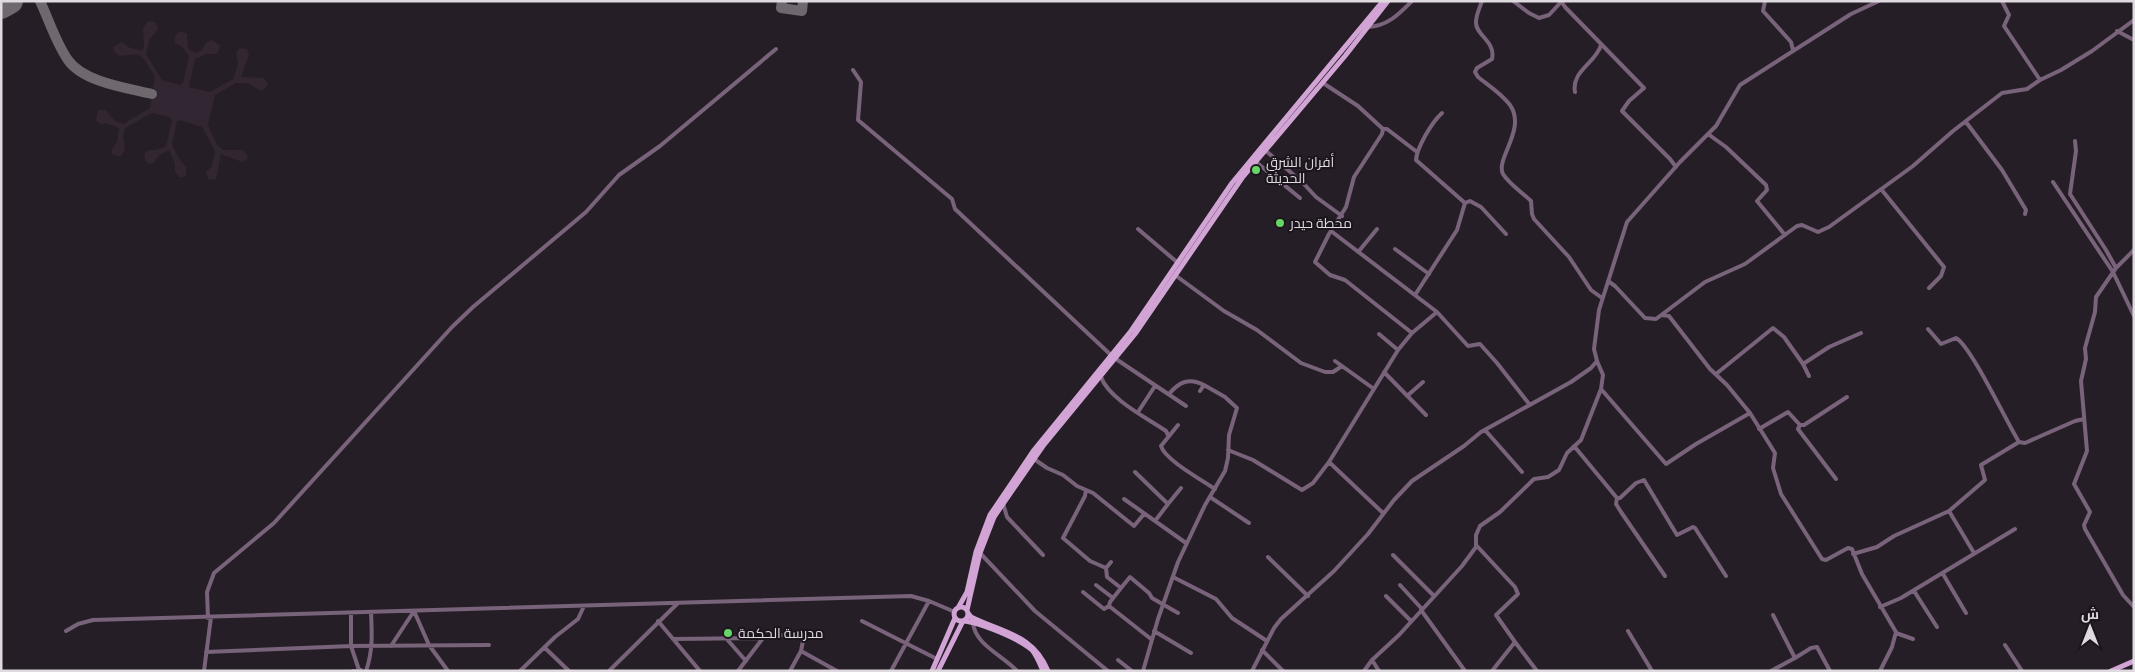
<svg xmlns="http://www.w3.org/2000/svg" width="2135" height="672" viewBox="0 0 2135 672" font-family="'PT Sans Narrow',Cairo,sans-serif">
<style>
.built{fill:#312632}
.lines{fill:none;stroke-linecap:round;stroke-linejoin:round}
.taxiway{stroke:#6f686f;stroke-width:10}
.runway{stroke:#6f686f;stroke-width:26}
.minor{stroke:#78637a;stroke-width:4}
.major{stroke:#d1a4d5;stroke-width:5}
.poi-dot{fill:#67d466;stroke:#1c151d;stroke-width:2}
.labels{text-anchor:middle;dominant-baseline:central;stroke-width:4;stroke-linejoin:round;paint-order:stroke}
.poi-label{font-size:14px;fill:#dfdadf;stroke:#1c151d;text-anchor:start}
</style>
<rect width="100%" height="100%" fill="#261e26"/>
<!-- built -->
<path class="built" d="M152,21L156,23L158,29L150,39L146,54L162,80L180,85L183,83L189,56L182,47L175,43L174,39L177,33L181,31L187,34L188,48L194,53L201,51L207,42L212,40L220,45L219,51L216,54H206L195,59L189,87L210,92L233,79L238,64L236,52L240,48L247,49L249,55L241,77L263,78L268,83L266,88L261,91L248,83H236L215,95L208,125L217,145L223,150H243L248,156L247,159L242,162L221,154L216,180L208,179L206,172L212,166L215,151L202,127L180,120L177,121L172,145L180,160L186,167V175L183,177H179L175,172V164L169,150L161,154L153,163L149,164L144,158L145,152L150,150H156L166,146L172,120L169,117L152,113L127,127L124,131L123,136L125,150L120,157L112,154V149L117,142L119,128L106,123L101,125L96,120L98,110H106L114,120L123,124L150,108L155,76L143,58L137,54L119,56L114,51L113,47L122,42L128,47L142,51L144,46L143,28L147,22Z"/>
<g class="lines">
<!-- taxiway -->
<path class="taxiway" d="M40,1C49,20 56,43 68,60C83,82 127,88 152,94
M782,1L781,8L802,11L803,1"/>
<!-- runway -->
<path class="runway" d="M1,6L10,1"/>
<!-- minor -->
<path class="minor" d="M1482,1C1480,7 1476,15 1476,22C1475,35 1496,41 1492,59L1477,68L1475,72L1478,77C1488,85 1502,94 1510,105C1527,129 1495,159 1503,174C1509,184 1523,193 1531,201L1532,214L1534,219L1569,257L1591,290L1602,298
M1513,1L1529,13L1539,18L1549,15L1561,2
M1561,1L1565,7L1644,88L1629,101L1622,111L1670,159L1676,167
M1765,1L1763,11L1791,42L1793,50
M2002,1L2009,15L2004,26L2040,80
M1368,27C1388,26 1399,14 1412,1
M2117,31L2134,40
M853,70L861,82L858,120L952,199L955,209L1112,356
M1323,83L1358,106L1383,129H1387L1417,152
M1575,92C1571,71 1596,63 1601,45
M1442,113C1432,122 1417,147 1416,160L1465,203
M1966,122L2002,170L2026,210L2025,214
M1383,129L1382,134L1354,177L1346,207L1329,234L1315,262L1330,275L1345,280L1412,333
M1708,134L1726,147L1766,185L1767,190L1757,201L1785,235
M2075,141L2076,151L2070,194L2106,250L2116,268
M1265,150L1303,183L1316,197L1342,216
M1256,162L1300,198
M2053,182L2113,272L2134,316
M1881,189L1944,267L1941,276L1929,288
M1465,203L1470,201L1481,207L1506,234
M1138,229L1178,263
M1331,231L1437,312
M1395,249L1429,274
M2134,250L2116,268L2096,297L2095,312L2085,348L2086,359L2081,381L2087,451L2074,484L2090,512L2084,525L2085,529L2123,595L2134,607
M1359,251L1377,229
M1175,275L1224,311L1257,330L1301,363L1325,372H1333L1342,366
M1608,281L1615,286L1645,318L1656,319L1705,282L1745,264L1797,226L1802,225L1818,232L1829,227L1913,166L1953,131L2002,93L2027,89L2040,80L2061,70L2092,51L2134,20
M1415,295L1457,230L1465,203
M1662,315L1669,316L1710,369L1727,385L1750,413L1775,453L1773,468L1781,494L1822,559L1826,560L1848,548L1852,549L1862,574L1896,632L1892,647L1880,671
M1928,329L1941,344L1956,338C1971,346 2007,423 2019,442L2025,443L2075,421L2084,419
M1379,334L1398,350
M1116,359L1186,406
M1335,361L1374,389
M1803,364L1809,376
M1384,372L1426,415
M1716,374L1773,328L1784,337L1803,364L1829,347L1861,333
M1101,377C1109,399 1147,418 1166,431L1168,435
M1601,389L1666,464L1696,444L1750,413
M1169,394C1179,382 1189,377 1204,385
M1407,396L1423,382
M1138,412L1155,386
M1178,425L1161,446C1165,460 1202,480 1215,489
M1800,425L1798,429L1836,479
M1759,429L1788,412L1800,425H1804L1847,397
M1485,430L1522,472
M1574,446L1617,498H1620L1636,483L1644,480L1677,535L1693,527L1695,528L1726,576
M1228,450L1253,460L1302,490L1313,483L1329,462L1398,350L1412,333L1437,312L1468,346L1480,344L1497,363L1530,405
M1034,459L1047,468L1063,475L1077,486L1093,493L1134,526L1144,514
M1329,462L1383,513
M1135,472L1168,504L1155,521
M1086,490L1085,496L1063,538L1090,561L1106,568L1107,577L1121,588L1110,602L1109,606L1151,639
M1210,497L1249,523
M1617,498L1616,504L1621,512L1665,576
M1124,499L1186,543
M1003,503L1007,517L1043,555
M1168,504L1181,488
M1949,511L1974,553
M1476,545L1515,587L1518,594L1496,615L1515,642L1492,671
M980,553L1035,611L1108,671
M1853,554L1877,547L1894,536L1949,511L1985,480L1981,465L2019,442
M1393,555L1434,596
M1268,557L1308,596
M1106,568L1111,562
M1943,574L1966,613
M1173,577L1216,599L1232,618L1267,641
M1096,585L1113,598
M1400,585L1422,609
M1121,588L1130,577L1149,593L1152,598L1178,613
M1914,591L1937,627
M1083,592L1104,609L1109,606
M1386,596L1411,621
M1880,607L1901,598L2015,529
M1421,610L1465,671
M414,611L429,645L448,671
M351,613V646L359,670
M1773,615L1795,658L1811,648L1817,647L1830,671
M208,618L207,592L214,573L274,523L452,327L473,307L586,212L619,175L660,146L776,49
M658,621L700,671
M862,621L937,659
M973,623C975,645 1004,656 1017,671
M66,631L78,624L93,620L911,596L929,601L955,612
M1154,631L1191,653
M1628,631L1652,671
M1896,633L1913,639
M725,637L746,661
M673,639L763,638
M1515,642L1537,671
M2005,645L2022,671
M391,646L414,611
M545,648L569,671
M1262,650L1283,671
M801,651L837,671
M206,652L351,646L489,645
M1118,660L1132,671
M1372,660L1379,671
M204,671L211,617
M353,671L361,670
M366,671C373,651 372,633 371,612
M520,671L555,637L578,619L584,606
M609,671L678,603
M738,671L763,638L783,635L804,636L801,651L790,671
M891,671L929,601
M1143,671L1158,619L1178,562L1205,505L1225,471L1228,458L1229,435L1237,408L1225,397L1204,385L1200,391
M1252,671L1274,628L1281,619L1334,571L1368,534L1394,500L1412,481L1464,446L1481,432L1571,382L1591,368L1597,361L1594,349L1599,310L1627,222L1680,162L1716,126L1740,85L1851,14L1879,1
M1364,671L1372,660L1399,635L1462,566L1476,547V535L1480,526L1500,512L1534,479L1548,477L1559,470L1567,453L1581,440L1601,389L1603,375L1597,361
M1771,671L1795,658"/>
<!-- major -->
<path class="major" d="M954 614a7 7 0 1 1 14 0a7 7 0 1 1-14 0Z
M958,608L967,592L976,552L990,515L1034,450L1131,331L1232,183L1383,1
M967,610L980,553L994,517L1007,498L1043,446L1135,334L1242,178L1345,56L1388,1
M968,613L971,617C1003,633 1033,634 1048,671
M963,621C979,622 1020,639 1032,650C1037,656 1040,664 1043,671
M932,671L955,618
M938,671L963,621
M2111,671L2134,661"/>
</g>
<!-- markers -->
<g class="poi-dot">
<circle cx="1256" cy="170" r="5"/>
<circle cx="1280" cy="223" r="5"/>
<circle cx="728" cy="633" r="5"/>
</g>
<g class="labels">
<!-- poi labels -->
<g class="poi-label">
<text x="1266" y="162">أفران الشرق<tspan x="1266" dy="16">الحديثة</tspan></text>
<text x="1290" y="223">محطة حيدر</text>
<text x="738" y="633">مدرسة الحكمة</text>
</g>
</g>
<!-- border -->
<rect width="2135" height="672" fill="none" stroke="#dfdadf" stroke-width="5"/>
<!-- north arrow -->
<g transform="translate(2090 627)" stroke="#1c151d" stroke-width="4" paint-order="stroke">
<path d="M0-4L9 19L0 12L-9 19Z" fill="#dfdadf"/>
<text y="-8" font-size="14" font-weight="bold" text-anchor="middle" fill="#dfdadf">ش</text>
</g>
</svg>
